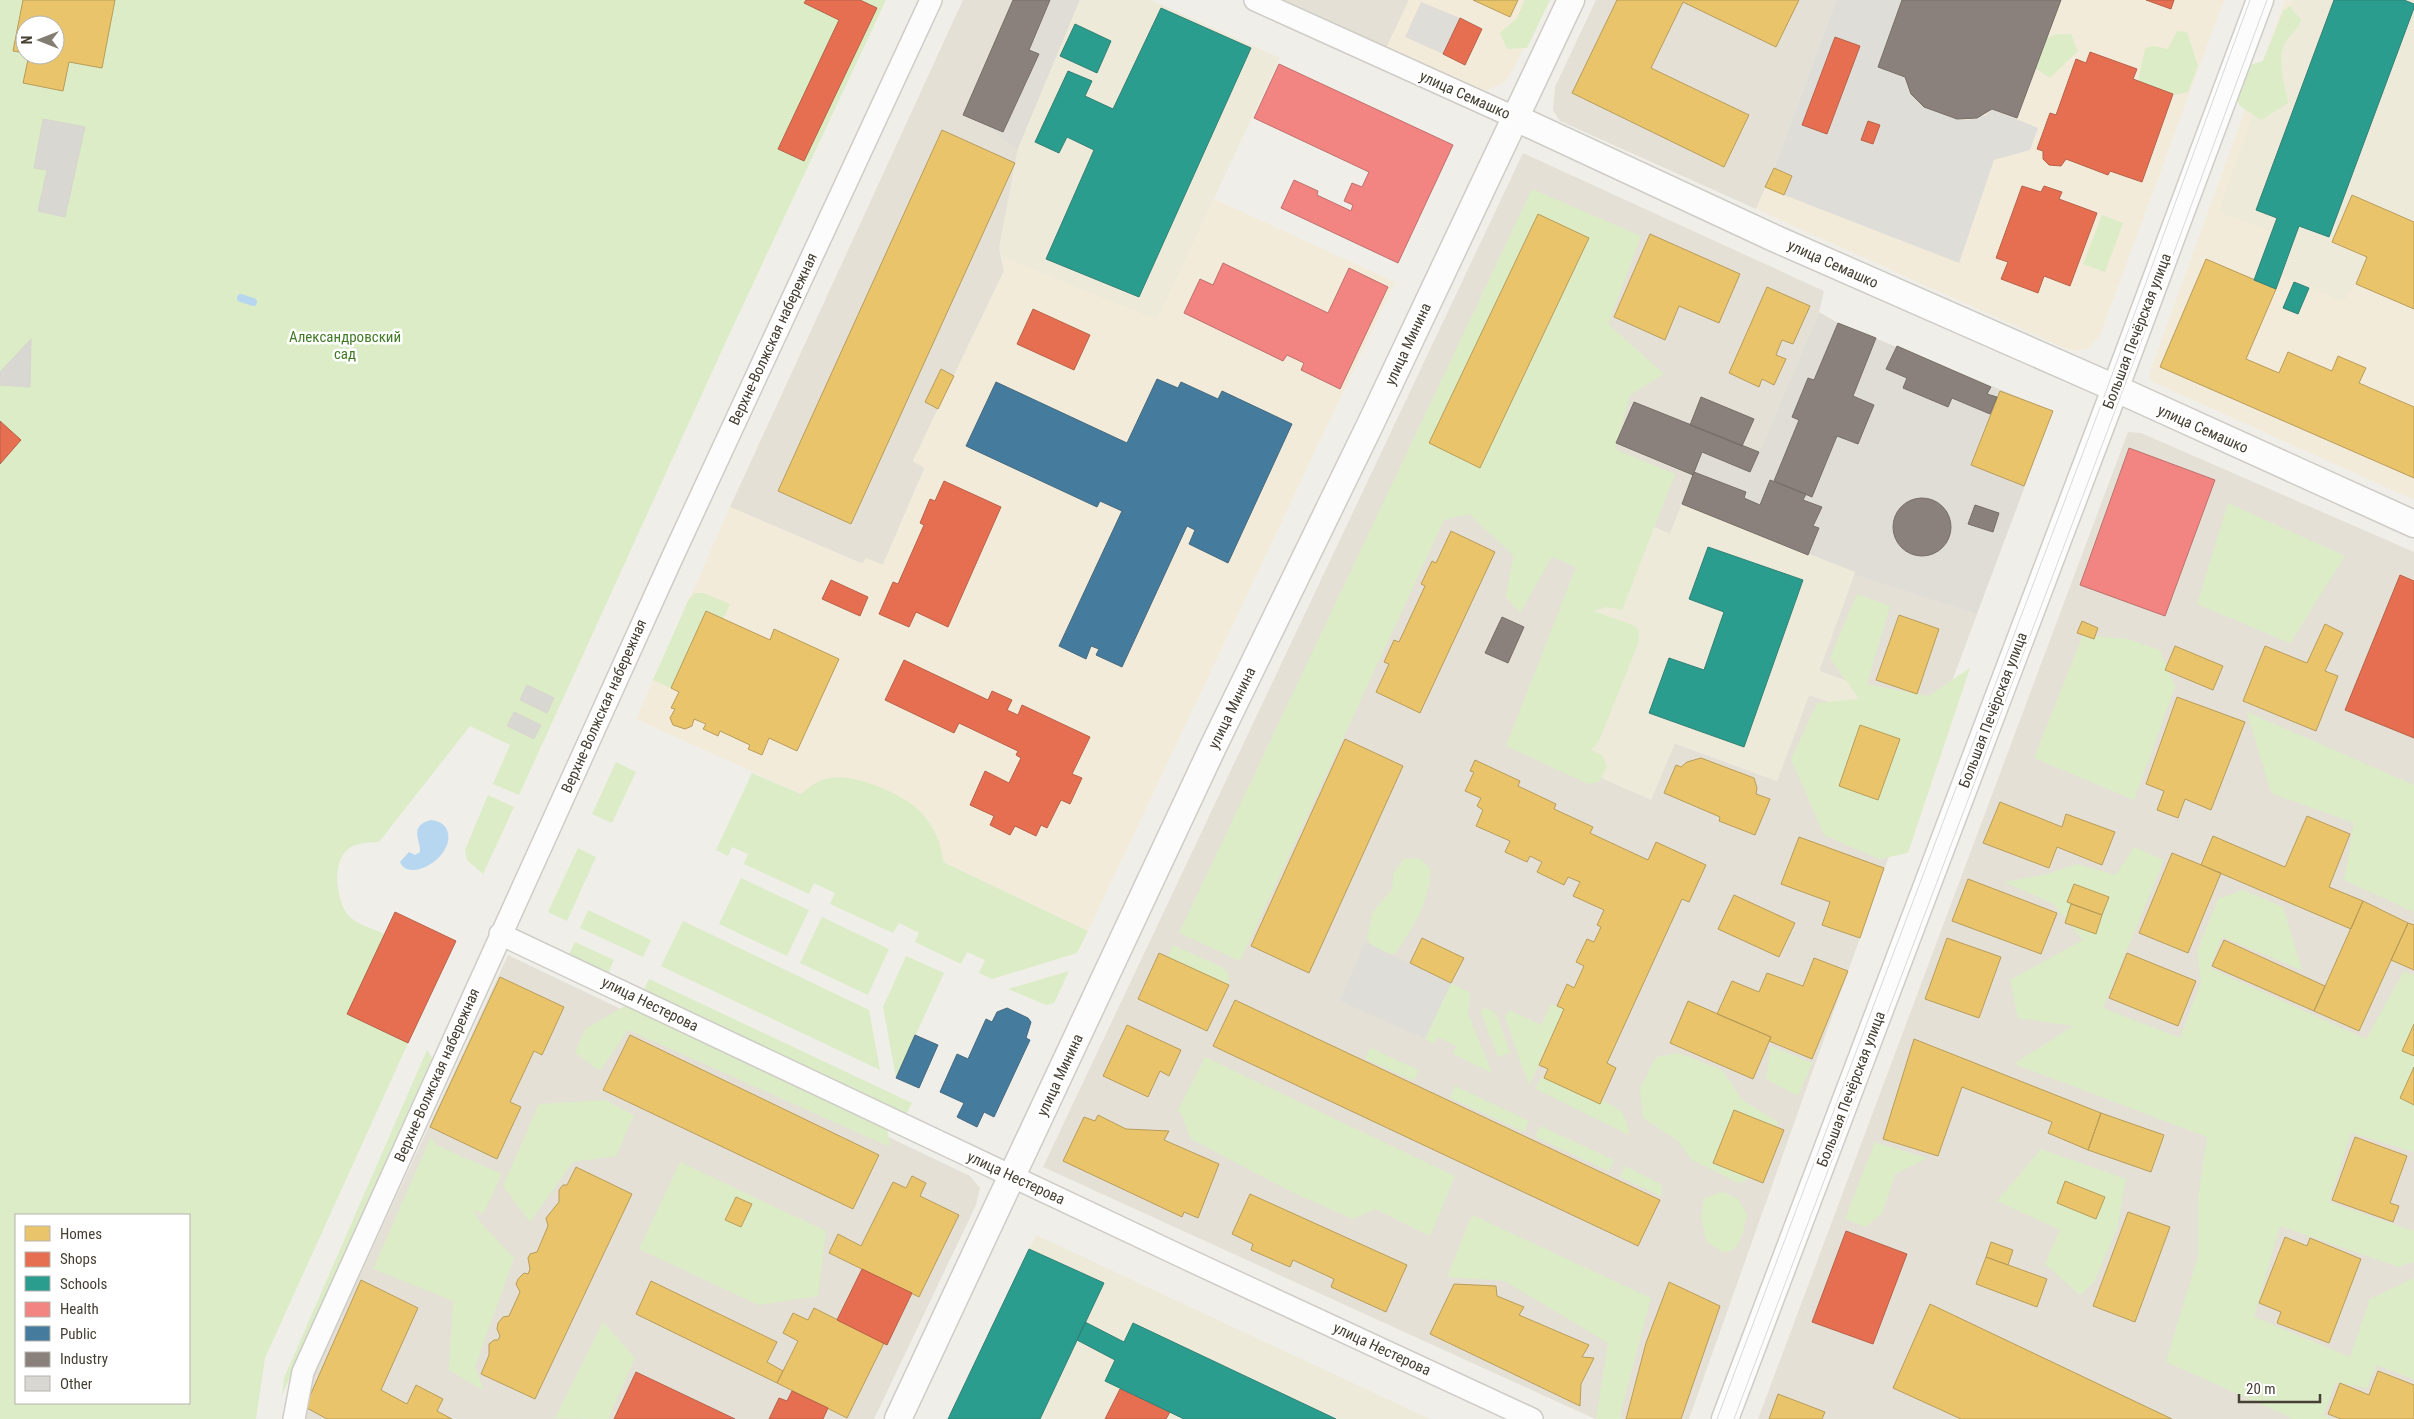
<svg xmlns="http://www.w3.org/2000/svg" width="2414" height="1419" viewBox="0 0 2414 1419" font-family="'Roboto Condensed',sans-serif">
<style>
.residential{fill:#e4e0d5}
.commercial{fill:#f3ebda}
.industrial{fill:#e0ddd6}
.education{fill:#eeeada}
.green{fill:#dbecc7;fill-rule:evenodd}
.parking{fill:#dfddd8;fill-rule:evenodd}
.water{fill:#b7d6f0}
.homes{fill:#e9c46a;stroke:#b89c5a}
.shops{fill:#e76f51;stroke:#b76148}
.schools{fill:#2a9d8f;stroke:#328174}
.health{fill:#f28482;stroke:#be706b}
.public{fill:#457b9d;stroke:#45697e}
.industry{fill:#8a817c;stroke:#766e66}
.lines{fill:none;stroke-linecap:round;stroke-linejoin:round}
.stream{stroke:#b7d6f0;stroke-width:8}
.building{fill:#d9d7d1;stroke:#d8d5ce}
.minor-casing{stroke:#ceccc6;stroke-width:24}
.tertiary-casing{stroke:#ceccc6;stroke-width:29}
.minor{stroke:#fdfcfc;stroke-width:21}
.tertiary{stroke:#fdfcfc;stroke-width:26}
.tram{stroke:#d9d9d8;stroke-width:1}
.labels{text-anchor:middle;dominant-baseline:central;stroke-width:5;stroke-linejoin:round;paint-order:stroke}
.street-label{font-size:15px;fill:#464034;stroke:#fff}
.park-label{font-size:15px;fill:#407a25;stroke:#fff}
</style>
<rect width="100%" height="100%" fill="#f0eee8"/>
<!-- residential -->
<path class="residential" d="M963,0H1013L963,115L982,122L1018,149L999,248L1004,271L913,461L925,467L883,565L863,564L730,507Z
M1280,0H1409L1386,49Z
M1596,0H1836L1774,168L1756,209L1560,121L1553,110L1555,87Z
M1523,153L1824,291L1819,312L1759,452L1634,402L1617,443L1693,475L1670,534L1606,507L1674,743L1777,781L1809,695L1931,738L1689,1419H1595L1043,1167Z
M2128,432L2141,433L2414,552V1419H1758Z
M1855,572L1977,614L1940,714L1819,671Z
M508,955L970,1176L980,1188L976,1205L874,1419H305L296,1414Z"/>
<!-- commercial -->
<path class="commercial" d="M1409,0H1547L1514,68L1504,83L1487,90L1473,88L1386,49Z
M1836,0H2224L2100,335L2089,348L2076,351L2062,347L1756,209L1774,168Z
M2285,0H2414V500L2151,381L2149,374Z
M1214,199L1395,282L1088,931L797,792L636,719L730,507L862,564L866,558L883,565L925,468L913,461L1004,271L1002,257L1157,319Z"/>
<!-- industrial -->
<path class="industrial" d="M1013,0H1080L1018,149L1042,162L999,248L1018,150L982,122L963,115Z
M1819,312L1838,323L2053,411L1977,614L1854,574L1682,504L1693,475L1616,443L1634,402L1759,452Z"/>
<!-- education -->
<path class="education" d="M1080,0H1151L1280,58L1157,320L1002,257L999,248L1018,149Z
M2293,0H2414V309L2356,284L2343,302L2281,276L2254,280L2272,232L2218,212Z
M1682,504L1855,572L1819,671L1940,714L1931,738L1809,695L1777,781L1675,743L1651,800L1522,743L1605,507L1670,534Z
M1036,1235L1430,1419H948Z"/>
<!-- green -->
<path class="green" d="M0,0H886L728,337L519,795L493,784L510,745L470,726L379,842C367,843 355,842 346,851C332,865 336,904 350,917C358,925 374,929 385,934L348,1014L408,1043L265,1358L256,1419H0ZM25,25H55V55H25ZM16,1215H189V1403H16Z
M1525,0H1550L1527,48L1507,49L1500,33L1517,18Z
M2290,6L2301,20C2296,32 2294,31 2287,40C2275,56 2285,86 2288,103L2261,120L2240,106L2233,89L2244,67L2263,61L2283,11Z
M2177,31L2187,32L2198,66L2188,92L2156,99L2138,81L2145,48L2154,46L2168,49Z
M2056,34H2071L2078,51L2050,78L2033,67L2046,39Z
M1532,189L1641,236L1608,324L1664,374L1630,395L1615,449L1675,474L1622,610L1607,607L1594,611L1635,626L1639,631L1638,644L1599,741L1591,750L1602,755L1607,766L1599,782L1588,784L1506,746L1576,567L1552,557L1520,613L1506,597L1513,555L1469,514L1444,520L1240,961L1179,933Z
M2102,215L2123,223L2105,272L2083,264Z
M2228,503L2345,556L2290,643L2197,604Z
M695,593H703L730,604L723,619L706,611L671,688L653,680L689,599Z
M1857,594L1890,606L1867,684L1928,696L1970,668L1908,853L1879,859L1824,835L1791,759L1817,703L1859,699L1830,658Z
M2083,635L2128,639L2160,650L2175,687L2134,800L2034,758Z
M2247,712L2414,785V912L2344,880L2354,823L2271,793Z
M616,762L636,772L612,823L592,814Z
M752,773L801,794C810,786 818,780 830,778C854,773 903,794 920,811C933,825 942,843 943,862L1088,931L1077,953L992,979L979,973L985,960L967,952L961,964L915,942L919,933L899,923L893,933L830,904L835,893L814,883L809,894L744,864L748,854L732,847L728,856L716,850Z
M488,795L514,807L483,874L467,860L465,850Z
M2134,847L2164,860L2103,1008L2180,1038L2201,982L2197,951L2218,899L2243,890L2283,907L2302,970L2222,937L2210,968L2366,1039L2404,971L2414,975V1152L2351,1133L2329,1202L2414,1231V1262L2398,1267L2280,1226L2254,1317L2350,1357L2370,1299L2414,1278V1380L2377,1365L2367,1388L2336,1383L2323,1415L2331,1419H2294L2166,1362L2198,1256V1198L2207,1137L2014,1064L2073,1026L2018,1018L2010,980L2083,940L2052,903L2004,882L2044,875L2077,864L2116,875Z
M578,848L596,857L567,921L548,912Z
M1405,858L1421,859L1431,870C1427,907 1416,922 1396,953L1378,955L1367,939L1372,913L1392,889L1394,872Z
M741,878L809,910L787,956L719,924Z
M588,910L651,940L643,957L580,928Z
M822,917L889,949L868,995L800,963Z
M683,921L869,1010L880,1070L661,966Z
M575,942L614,960L607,976L567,958Z
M1173,945L1224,968L1229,975V985L1168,957Z
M906,956L944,973L896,1078L883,1007Z
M1069,971L1054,1003L1046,1005L1008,989Z
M649,979L912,1103L904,1118L642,993Z
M1451,983L1470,993L1468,1014L1492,1073L1453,1054L1456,1046L1438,1037L1434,1044L1425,1039Z
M630,1003L887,1125L890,1147L628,1030L600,1071L575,1053L585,1029Z
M1551,1004L1564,1009L1529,1086L1505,1017L1509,1010L1541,1025Z
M1483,1007L1496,1013L1510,1053L1498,1057L1481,1013Z
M1771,1046L1812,1063L1798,1096L1766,1079Z
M1370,1048L1419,1070L1414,1081L1365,1059Z
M427,1050L432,1058L282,1395L284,1378Z
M1679,1053L1722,1070L1742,1100L1778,1122L1763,1172L1739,1183L1692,1160L1677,1140L1643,1118L1640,1088L1656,1057Z
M1205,1057L1455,1176L1430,1236L1376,1209L1353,1219L1296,1194L1191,1139L1181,1113L1177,1112Z
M1541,1077L1600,1104L1602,1100C1619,1108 1628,1114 1629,1135L1536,1089Z
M1455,1086L1529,1121L1524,1132L1450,1098Z
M605,1100L634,1115L616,1156L573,1162L530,1222L503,1186L539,1104Z
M1540,1126L1614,1160L1609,1171L1535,1137Z
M431,1137L436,1145L502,1174L483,1214L473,1210L480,1222L514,1258L475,1367L484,1391L449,1370L453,1301L373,1269Z
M1875,1142L1927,1158L1895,1174L1883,1212L1866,1227L1845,1219Z
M2041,1149L2126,1179L2117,1229L2094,1282L2080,1295L2045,1264L2060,1230L1997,1201Z
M680,1162L826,1231L818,1296L758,1305L639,1249Z
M1625,1166L1660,1184L1662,1191L1661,1196L1620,1177Z
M1723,1192L1738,1199L1747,1214L1743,1233L1735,1249L1724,1253L1707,1242L1701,1218L1704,1198Z
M1472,1215L1651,1298L1620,1415L1621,1419H1596L1608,1343L1505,1281L1447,1277Z
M603,1322L635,1358L608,1419L555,1418Z"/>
<!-- parking -->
<path class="parking" d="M1836,0H1902L1878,67L1905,77L1911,94L1924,107L1957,119L1968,120L1986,115L1992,109L2038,128L2030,150L1994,160L1959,263L1784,195L1792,176L1774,168ZM1835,37L1860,46L1827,134L1802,125ZM1868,121L1880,126L1873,144L1862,140Z
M1421,2L1460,18L1443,54L1405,37Z
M1365,942L1451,983L1425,1039L1340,1001Z"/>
<!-- water -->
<path class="water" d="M431,820C438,821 444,823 447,830C457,856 409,884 400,862L409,852L415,855L420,852C421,840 408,826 431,820Z"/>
<!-- homes -->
<path class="homes" d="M23,0H115L102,68L69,62L63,91L23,83L29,55H55V25H25V53L13,51Z
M1473,0H1518L1510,17Z
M1617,0H1799L1776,47L1683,2L1651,68L1749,115L1724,167L1572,93Z
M942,130L1015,163L851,524L778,491Z
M1774,168L1792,176L1784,195L1765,187Z
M2352,195L2414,222V309L2356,284L2367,257L2332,242Z
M1538,214L1589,238L1480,468L1429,443Z
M1650,234L1740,274L1719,323L1679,306L1665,340L1614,317Z
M2206,259L2276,289L2246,359L2279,373L2288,352L2332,371L2338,356L2366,368L2359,383L2414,407V478L2160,367Z
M1767,287L1810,306L1793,344L1782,340L1776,355L1786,359L1774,385L1762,379L1759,387L1729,373Z
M941,369L954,376L938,409L925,402Z
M2000,391L2053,411L2024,486L1971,465Z
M1451,531L1495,552L1420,713L1376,692L1389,664L1384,662L1394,640L1399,642L1425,586L1421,584L1432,561L1436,563Z
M706,611L770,640L774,629L839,659L797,751L769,738L762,755L748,749L750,745L720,731L718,736L703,729L706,724L694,719L692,726L685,729L673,725L670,718L675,709L671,708L679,692L671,688Z
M1899,615L1939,629L1917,694L1876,680Z
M2082,621L2098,628L2094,639L2077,633Z
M2325,624L2343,633L2325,671L2338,676L2316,731L2243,701L2265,646L2307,663Z
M2175,646L2223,666L2213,690L2165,670Z
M2177,697L2245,722L2211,810L2185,799L2178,818L2157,810L2164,791L2146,784Z
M1860,725L1900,739L1878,800L1839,786Z
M1345,739L1403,766L1309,973L1251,946Z
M1701,758L1754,778L1757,788L1756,794L1770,799L1755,835L1719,821L1720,817L1664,793L1676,765L1681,767L1687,762Z
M1475,760L1520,781L1518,786L1556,804L1554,809L1593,827L1590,833L1648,860L1656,842L1706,865L1689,902L1682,899L1607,1063L1616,1068L1600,1104L1544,1078L1548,1069L1539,1065L1564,1009L1557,1006L1567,984L1574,988L1584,966L1576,962L1587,939L1594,942L1601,927L1597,925L1604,910L1573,896L1580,882L1568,877L1564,885L1537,872L1542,862L1530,856L1527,862L1505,852L1510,841L1476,826L1483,810L1477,806L1481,798L1465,791L1474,772L1470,771Z
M2000,802L2062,827L2066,814L2115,832L2102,865L2057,847L2049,868L1983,843Z
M2307,816L2350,834L2329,887L2363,901L2351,929L2201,865L2213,836L2285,867Z
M1799,837L1884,868L1860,938L1822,925L1830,902L1781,884Z
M2172,853L2221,873L2188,953L2139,933Z
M1968,879L2057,913L2041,954L1952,921Z
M2074,884L2109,897L2102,915L2067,902Z
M1734,895L1795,923L1779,957L1718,929Z
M2363,901L2408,923L2359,1031L2314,1011Z
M2071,904L2102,915L2096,934L2065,923Z
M2408,923L2414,925V970L2391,960Z
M1422,938L1464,958L1451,983L1410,963Z
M1947,938L2001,957L1979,1018L1925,999Z
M2224,940L2325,986L2314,1011L2212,966Z
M1159,953L1229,985L1207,1031L1138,999Z
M2127,953L2196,981L2178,1026L2109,998Z
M1814,958L1848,971L1812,1059L1769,1041L1771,1037L1717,1014L1732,981L1759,992L1767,973L1803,986Z
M500,977L564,1007L542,1055L534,1051L510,1102L521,1107L497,1159L430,1127Z
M1235,1000L1660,1200L1638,1246L1213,1046Z
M1688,1001L1771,1037L1753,1079L1670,1043Z
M2414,1024V1056L2402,1051Z
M1127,1025L1181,1050L1169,1076L1160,1071L1148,1097L1103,1076Z
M630,1035L879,1155L853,1209L603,1090Z
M1914,1039L2101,1113L2088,1150L2048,1133L2052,1122L1962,1087L1938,1156L1883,1139Z
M2414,1067V1105L2400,1098Z
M1734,1110L1784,1130L1763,1183L1713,1163Z
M2101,1113L2164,1135L2151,1172L2088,1150Z
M1098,1115L1126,1129L1169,1131L1164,1140L1219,1164L1198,1218L1184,1212L1182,1217L1063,1161L1084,1117L1095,1121Z
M2355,1137L2407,1156L2390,1203L2399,1206L2393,1222L2332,1200Z
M576,1167L632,1194L535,1399L481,1374L489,1355V1344L494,1340H498L500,1336L497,1329L498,1323L503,1317L509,1316L520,1292L516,1284L518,1279L524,1273L528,1274L530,1269L528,1258L530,1254L537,1252L548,1226L546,1218L559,1202V1190L563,1185H567Z
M912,1176L926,1183L920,1196L959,1215L919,1297L829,1253L838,1234L861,1246L893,1182L906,1188Z
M2065,1181L2105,1197L2096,1219L2057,1203Z
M1250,1194L1407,1265L1386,1312L1331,1287L1334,1279L1293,1260L1290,1267L1251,1250L1253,1244L1232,1234Z
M736,1197L752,1204L741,1227L725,1220Z
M2128,1212L2170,1227L2135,1322L2093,1306Z
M2285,1237L2307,1246L2310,1238L2361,1259L2329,1343L2277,1323L2281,1312L2259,1303Z
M1991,1242L2013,1250L2008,1265L1986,1257Z
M1986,1257L2047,1279L2037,1307L1976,1284Z
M361,1280L418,1308L381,1390L407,1404L416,1385L443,1399L437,1411L452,1419H327L305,1407Z
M651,1281L777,1342L767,1362L783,1371L777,1383L636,1314Z
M1669,1282L1720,1306L1681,1419H1626L1646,1343Z
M1454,1284L1496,1286L1497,1296L1524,1307L1519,1315L1589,1345L1582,1357L1594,1358L1581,1384L1580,1406L1430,1334Z
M1930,1304L2172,1419H1961L1893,1388Z
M814,1308L884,1343L847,1418L777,1383L798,1341L783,1333L793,1313L808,1320Z
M2378,1371L2414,1385V1419H2341L2328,1414L2340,1383L2369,1395Z
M1778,1394L1825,1412L1822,1419H1769Z"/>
<!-- shops -->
<path class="shops" d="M806,0H860L877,8L804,161L778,149L839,20L804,3Z
M2146,0H2174L2171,9Z
M1460,18L1482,29L1465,65L1443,54Z
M1835,37L1860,46L1827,134L1802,125Z
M2090,52L2137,69L2133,79L2173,94L2142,182L2110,171L2108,175L2066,159L2061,166L2049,165L2043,159V151L2037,149L2050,113L2056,115L2076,59L2086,63Z
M1868,121L1880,125L1873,144L1861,140Z
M2022,186L2041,192L2044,186L2062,192L2059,199L2097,213L2070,286L2044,276L2038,293L2001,279L2008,262L1996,258Z
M1033,309L1090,335L1074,370L1017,344Z
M0,421L21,440L0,464Z
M944,481L1001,507L948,627L916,612L909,627L879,614L893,582L898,584L924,525L920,523L930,499L935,501Z
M2400,575L2414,581V738L2345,710Z
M831,580L868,597L860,616L822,599Z
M904,660L988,700L992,691L1012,700L1007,710L1018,715L1022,705L1090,737L1072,774L1082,778L1070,804L1061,800L1047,828L1041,825L1036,836L1015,826L1010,835L990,825L994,816L970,805L985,771L1009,783L1021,758L1016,755L1018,751L959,723L954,733L885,700Z
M395,912L456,941L408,1043L347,1014Z
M1846,1231L1907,1254L1873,1344L1812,1322Z
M862,1269L912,1293L887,1345L837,1320Z
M636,1372L735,1419H614Z
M1120,1389L1170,1412L1166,1419H1105Z
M792,1391L828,1408L823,1419H769L779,1398L787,1401Z"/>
<!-- schools -->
<path class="schools" d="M2334,0H2404L2414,4V8L2329,237L2299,226L2276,289L2254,280L2277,218L2256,210Z
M1161,8L1251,48L1139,297L1046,259L1094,150L1067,137L1059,153L1035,142L1068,71L1092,81L1085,96L1113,109Z
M1075,24L1111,41L1097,73L1060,56Z
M2294,282L2309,288L2298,314L2283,308Z
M1708,547L1803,580L1744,747L1649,713L1669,658L1704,670L1724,612L1689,599Z
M1029,1249L1104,1283L1040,1419H948Z
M1085,1322L1124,1342L1133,1323L1336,1419H1184L1105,1381L1115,1360L1077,1340Z"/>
<!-- health -->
<path class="health" d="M1279,64L1453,145L1398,263L1281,208L1294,180L1318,191L1317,195L1351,211L1353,205L1344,201L1352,183L1362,187L1369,172L1254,118Z
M1223,263L1328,313L1349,268L1388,287L1340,389L1301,370L1304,363L1287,355L1283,361L1184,313L1200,279L1213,285Z
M2129,448L2215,480L2165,616L2080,585Z"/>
<!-- public -->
<path class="public" d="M1157,379L1178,388L1181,382L1218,399L1222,391L1292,424L1228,563L1189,544L1195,530L1187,526L1122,667L1096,655L1099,649L1091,646L1086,659L1059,646L1122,511L1100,501L1097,507L966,446L996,382L1127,443Z
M1007,1008L1028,1018L1031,1022L1026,1038L1030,1040L994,1117L984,1112L977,1127L957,1117L964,1103L940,1092L957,1054L968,1059L986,1019L992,1022L997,1012Z
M915,1035L938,1045L919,1088L896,1078Z"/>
<!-- industry -->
<path class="industry" d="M1013,0H1050L1029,50L1039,54L1003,132L963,115Z
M1902,0H2061L2017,118L1992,109L1977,118L1957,119L1924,107L1911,94L1905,77L1878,67Z
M1838,323L1876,338L1853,396L1874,405L1858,444L1837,436L1812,497L1774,481L1799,420L1792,417L1808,378L1814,380Z
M1897,346L1991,387L1987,394L1997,397L1990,414L1952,398L1948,407L1903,388L1907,378L1886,369Z
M1701,397L1754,419L1742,446L1690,425Z
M1634,402L1759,452L1750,472L1702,452L1693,475L1616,443Z
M1694,472L1746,492L1744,498L1760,505L1770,480L1806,494L1803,500L1822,507L1813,526L1819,528L1808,555L1682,504Z
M1893 527a29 29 0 1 1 58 0a29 29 0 1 1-58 0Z
M1975,505L1999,513L1993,532L1968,524Z
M1502,617L1524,627L1508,663L1485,653Z"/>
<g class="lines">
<!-- stream -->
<path class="stream" d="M241,298L253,302"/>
</g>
<!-- building -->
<path class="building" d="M43,119L85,127L65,217L38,211L47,170L34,168Z
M31,339L30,387L0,385V372Z
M527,685L554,698L547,713L520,700Z
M514,712L541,725L534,739L507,726Z"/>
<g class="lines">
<!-- minor casing -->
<g class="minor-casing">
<path id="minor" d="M1255,0L1516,118
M500,934L1187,1259L1532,1419
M294,1419L303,1372L672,558L931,0"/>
</g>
<!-- tertiary casing -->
<g class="tertiary-casing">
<path id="tertiary" d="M1516,118L1776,239L2108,385L2414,524
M898,1419L1213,747L1370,425L1571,0
M1725,1419L2115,389L2260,0"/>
</g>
<!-- minor -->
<use href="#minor" class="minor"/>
<!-- tertiary -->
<use href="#tertiary" class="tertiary"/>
<!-- tram -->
<path class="tram" d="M1717,1419L2095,421L2250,0
M1734,1419L2135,358L2267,0"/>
</g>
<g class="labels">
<!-- street labels -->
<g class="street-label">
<text transform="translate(1465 95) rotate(24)">улица Семашко</text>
<text transform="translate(1833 264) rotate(24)">улица Семашко</text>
<text transform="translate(2137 331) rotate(-69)">Большая Печёрская улица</text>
<text transform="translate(773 339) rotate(-65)">Верхне-Волжская набережная</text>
<text transform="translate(1408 344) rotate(-65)">улица Минина</text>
<text transform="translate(2203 429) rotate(24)">улица Семашко</text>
<text transform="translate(604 706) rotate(-66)">Верхне-Волжская набережная</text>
<text transform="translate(1232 708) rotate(-64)">улица Минина</text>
<text transform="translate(1993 710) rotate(-69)">Большая Печёрская улица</text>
<text transform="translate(650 1004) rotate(26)">улица Нестерова</text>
<text transform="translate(437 1075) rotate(-66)">Верхне-Волжская набережная</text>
<text transform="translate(1060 1075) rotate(-65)">улица Минина</text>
<text transform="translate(1851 1089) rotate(-69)">Большая Печёрская улица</text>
<text transform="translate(1016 1178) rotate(25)">улица Нестерова</text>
<text transform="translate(1382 1349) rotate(25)">улица Нестерова</text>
</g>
<!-- park labels -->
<g class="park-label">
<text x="345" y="337">Александровский<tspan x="345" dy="17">сад</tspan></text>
</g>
</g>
<!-- legend -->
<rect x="15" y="1214" width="175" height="190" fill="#ffffff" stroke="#b5b3ae"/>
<rect x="25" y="1226" width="25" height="15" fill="#e9c46a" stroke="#b5b3ae"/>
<text x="60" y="1239" font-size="15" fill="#464034">Homes</text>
<rect x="25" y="1252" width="25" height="15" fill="#e76f51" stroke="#b5b3ae"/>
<text x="60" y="1264" font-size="15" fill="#464034">Shops</text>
<rect x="25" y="1276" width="25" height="15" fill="#2a9d8f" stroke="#b5b3ae"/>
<text x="60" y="1289" font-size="15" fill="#464034">Schools</text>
<rect x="25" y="1302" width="25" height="15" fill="#f28482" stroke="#b5b3ae"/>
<text x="60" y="1314" font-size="15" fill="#464034">Health</text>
<rect x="25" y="1326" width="25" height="15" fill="#457b9d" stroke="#b5b3ae"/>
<text x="60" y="1339" font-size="15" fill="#464034">Public</text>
<rect x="25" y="1352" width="25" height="15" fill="#8a817c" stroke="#b5b3ae"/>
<text x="60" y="1364" font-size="15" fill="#464034">Industry</text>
<rect x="25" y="1376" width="25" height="15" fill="#d9d7d1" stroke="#b5b3ae"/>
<text x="60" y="1389" font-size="15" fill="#464034">Other</text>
<!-- north arrow -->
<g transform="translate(40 40) rotate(270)"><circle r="24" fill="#ffffff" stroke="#b5b3ae"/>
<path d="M0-4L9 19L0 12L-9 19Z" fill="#827d73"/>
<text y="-8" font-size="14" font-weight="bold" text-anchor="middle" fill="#464034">N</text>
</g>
<!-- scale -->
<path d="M2239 1394v8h81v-8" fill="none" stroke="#464034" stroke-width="2.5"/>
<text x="2246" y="1394" font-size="15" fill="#464034" stroke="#ffffff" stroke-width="4" paint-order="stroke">20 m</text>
</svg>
